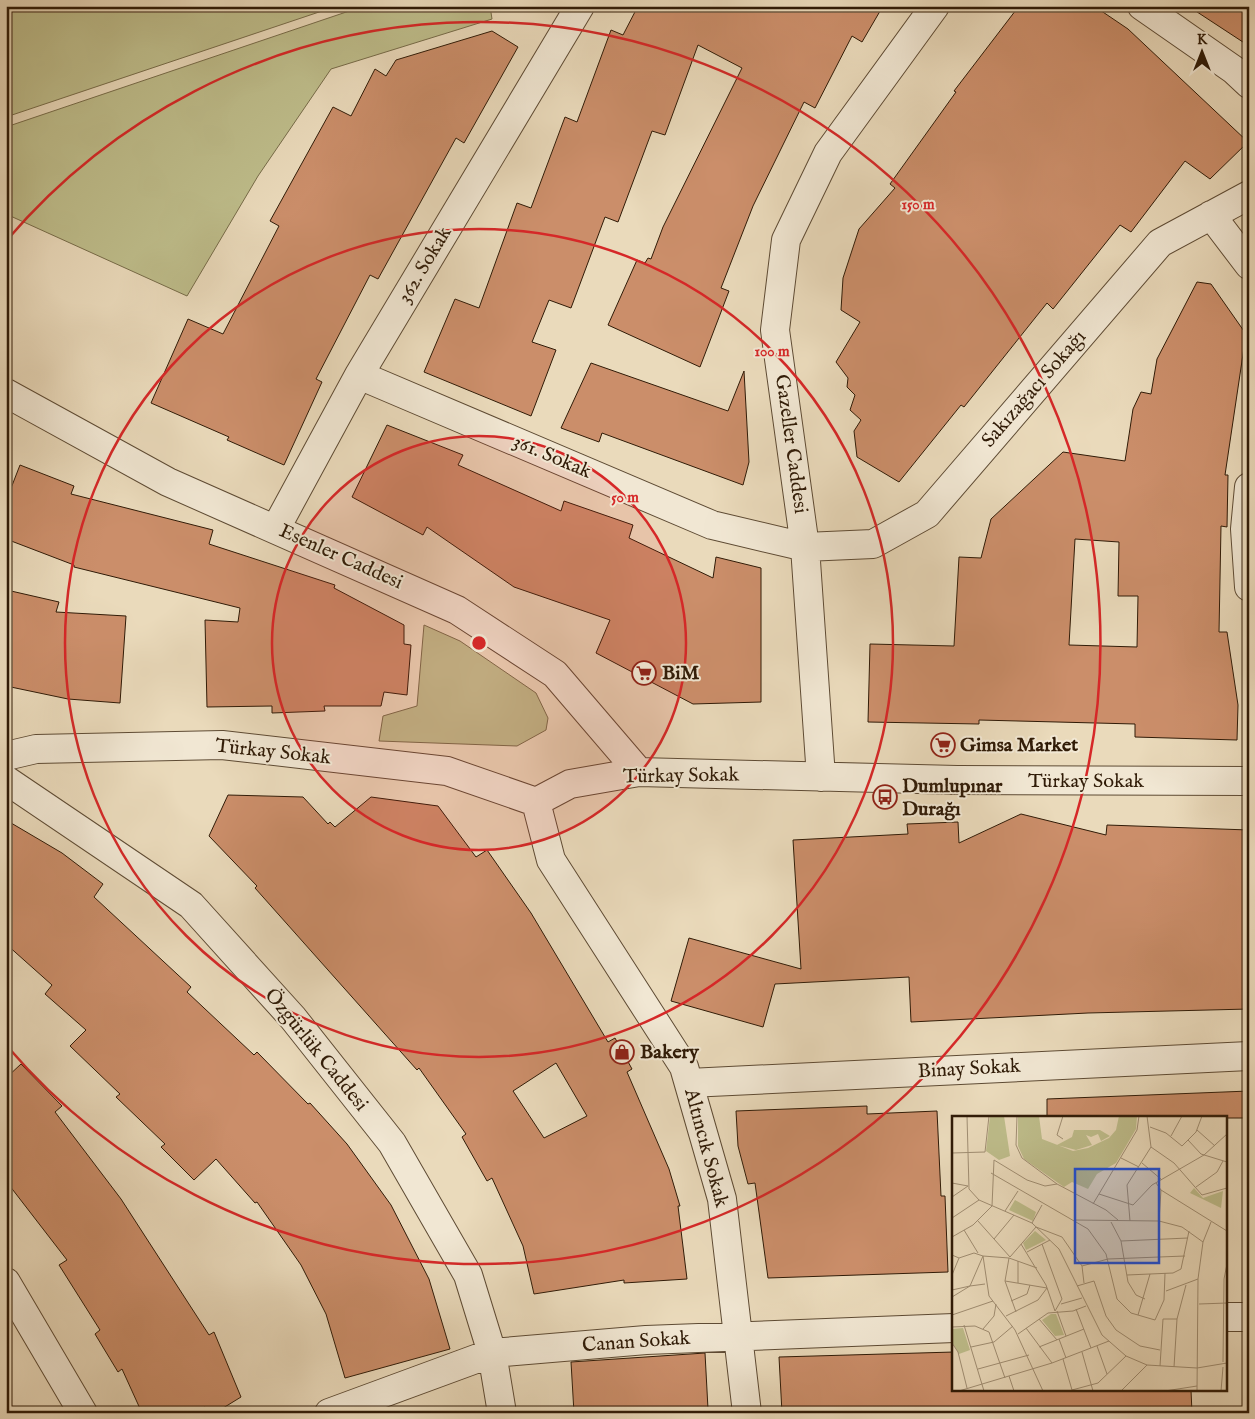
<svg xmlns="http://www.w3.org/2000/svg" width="1255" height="1419" viewBox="0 0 1255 1419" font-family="'IM FELL English',serif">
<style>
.green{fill:#bebd8b;stroke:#776c49}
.building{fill:#cb8e6a;stroke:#301b07;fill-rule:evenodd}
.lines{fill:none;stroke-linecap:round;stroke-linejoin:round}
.minor-casing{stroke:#5e4b34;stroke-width:30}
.minor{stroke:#f1e7d3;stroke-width:28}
.ring{fill:none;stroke:#d62828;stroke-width:2.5}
.labels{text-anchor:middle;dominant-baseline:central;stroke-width:4;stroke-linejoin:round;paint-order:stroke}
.street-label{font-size:20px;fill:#301b07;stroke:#f1e7d3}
.poi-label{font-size:20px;font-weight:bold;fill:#301b07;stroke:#f1e7d3;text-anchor:start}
.inset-road{fill:none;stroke:#a08e73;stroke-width:1}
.view{fill:#1d4ed8;fill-opacity:0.15;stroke:#1d4ed8;stroke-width:2.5}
.inset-edge{fill:none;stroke:#301b07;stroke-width:2.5}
.centre{fill:#d62828;stroke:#f1e7d3;stroke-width:2.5}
.ring-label{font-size:15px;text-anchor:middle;font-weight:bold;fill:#d62828;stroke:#f1e7d3;stroke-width:4;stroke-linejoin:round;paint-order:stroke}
</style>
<rect width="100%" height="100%" fill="#eadabb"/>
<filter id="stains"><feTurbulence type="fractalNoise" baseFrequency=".004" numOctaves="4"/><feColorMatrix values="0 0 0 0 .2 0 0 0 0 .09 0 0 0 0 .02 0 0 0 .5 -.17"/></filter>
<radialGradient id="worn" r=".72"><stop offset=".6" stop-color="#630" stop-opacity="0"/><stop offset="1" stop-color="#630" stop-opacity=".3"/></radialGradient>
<!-- green -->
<path class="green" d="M6,6H337L6,117Z
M364,6H490L492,19L331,69L258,176L187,296L6,214V127Z
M424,625L460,641L536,693L548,718L546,730L517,746L379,741L383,716L417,706Z"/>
<!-- building -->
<path class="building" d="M638,6H883L862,42L852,36L815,108L804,102L753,206L721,288L729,291L700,367L608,325L637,260L645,263L648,258L651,259L663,227L742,68L698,45L665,135L652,131L618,222L605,217L571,308L549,300L532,342L556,350L531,416L424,372L455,299L479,308L517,203L531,208L565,117L577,122L611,30L623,35Z
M1019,6H1094L1128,29L1248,142L1210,179L1185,161L1131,232L1120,225L1053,309L1047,303L964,407L961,405L899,482L857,457L854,431L861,420L850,410L855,395L847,387L848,378L836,362L860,322L841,310L843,278L859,229L895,188L890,184L956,92L954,91Z
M1188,6H1249V46Z
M492,31L518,47L464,143L456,138L378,279L370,275L316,379L322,382L284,465L227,440L229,437L151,403L188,319L223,334L279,226L270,221L333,107L351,116L375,69L386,76L396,60Z
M1197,282L1211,284L1246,334L1225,475H1228L1227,527L1221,526L1219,632H1227L1238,705L1237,740L1135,737V724L979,720V724L868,722L870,644L954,646L959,557L981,558L991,519L1063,452L1125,461L1133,409L1141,392L1151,394L1157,359ZM1075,539L1119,542L1118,596H1138L1137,647L1069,645Z
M591,363L728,411L744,371L749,462L743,485L602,433L599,442L561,428Z
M387,425L463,455L458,465L561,511L564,501L633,525L629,538L713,578L716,557L761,568V702L693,704L596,653L610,620L514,587L427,527L423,535L352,497Z
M20,465L74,486L71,494L213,530L209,544L335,585L334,588L404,625V644L411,645L407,695L384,692L381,706H324L325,711L272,713V706L207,707L205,620L238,622L240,608L74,567V565L6,539V501Z
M11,591L59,602L56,612L126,616L120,703L68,699L6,686V612Z
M228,795L303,797L328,824L330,822L335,827L371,797L438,806L476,857L487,850L531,913L608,1042L615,1038L632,1069L627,1072L669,1169L680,1206H678L687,1279L624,1283V1280L534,1294L523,1246L492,1178L487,1181L462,1137L466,1134L419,1068L417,1070L255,888L257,886L209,836ZM556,1063L587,1116L544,1138L513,1091Z
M1021,814L1106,835L1107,825L1249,830V1009L1088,1013L911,1022L909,977L775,984L763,1027L671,1001L689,938L801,969L793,840L908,834L907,824L958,822L959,843Z
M6,820L62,853L103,884L94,897L191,987L187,992L254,1055L257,1052L308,1104L310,1103L347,1144L391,1205L429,1279L450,1349L345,1378L326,1314L301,1265L257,1202L255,1203L216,1159L194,1180L161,1147L165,1144L116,1097L120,1094L70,1046L86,1030L45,994L52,985L6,944Z
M21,1064L62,1106L55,1112L121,1199L209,1335L214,1332L241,1397L215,1413H211L205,1407L194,1413H142L122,1369L118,1372L95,1334L100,1330L59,1265L67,1260L6,1181V1078Z
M1249,1091V1118H1047V1099Z
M867,1106V1114L937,1111L941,1196H945L948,1272L768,1278L755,1183L748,1184L738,1146L736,1111Z
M954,1352V1390H1191L1192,1413H782L779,1357Z
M705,1353L708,1409L574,1413L571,1362Z"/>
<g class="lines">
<!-- minor casing -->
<g class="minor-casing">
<path id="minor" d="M1142,6L1234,70L1249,84
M1211,215L1249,265
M359,375L712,525L805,547L873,544L927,514L1160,243L1249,195
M6,393L168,482L457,610L555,674L639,772
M1249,487L1245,529L1249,587
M276,528L359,375L580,6
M6,756L36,749L222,745L447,771L536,802L570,784L639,772L957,780L1249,781
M821,777L805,547L775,330L786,240L828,153L935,6
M6,780L191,905L293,1018L392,1143L468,1275L492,1353L502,1413
M536,802L551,860L684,1067L722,1199L747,1413
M689,1083L1249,1056
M6,1282L83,1413
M1226,1317H1249
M329,1413L492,1353L646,1340L954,1328"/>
</g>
<!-- minor -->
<use href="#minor" class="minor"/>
</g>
<!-- distance rings -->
<circle cx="479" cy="643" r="207" fill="#d62828" fill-opacity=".12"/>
<g class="ring">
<circle cx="479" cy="643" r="207"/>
<circle cx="479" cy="643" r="414"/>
<path d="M7 240A621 621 0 1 1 7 1046"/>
</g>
<!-- icons -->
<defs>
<g id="supermarket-ring" transform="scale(1.25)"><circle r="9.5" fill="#f1e7d3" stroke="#8f2418" stroke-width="1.5"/><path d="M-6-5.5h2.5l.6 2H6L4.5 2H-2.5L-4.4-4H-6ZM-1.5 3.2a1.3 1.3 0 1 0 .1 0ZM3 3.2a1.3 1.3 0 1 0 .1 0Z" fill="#8f2418"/></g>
<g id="bus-ring" transform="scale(1.25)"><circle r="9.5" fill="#f1e7d3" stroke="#8f2418" stroke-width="1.5"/><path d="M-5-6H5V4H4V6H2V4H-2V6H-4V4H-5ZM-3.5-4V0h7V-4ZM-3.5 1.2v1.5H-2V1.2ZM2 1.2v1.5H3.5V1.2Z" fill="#8f2418"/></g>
<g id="shop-ring" transform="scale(1.25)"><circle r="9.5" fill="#f1e7d3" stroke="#8f2418" stroke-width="1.5"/><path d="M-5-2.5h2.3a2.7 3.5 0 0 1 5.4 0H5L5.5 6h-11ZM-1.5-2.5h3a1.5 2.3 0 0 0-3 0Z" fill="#8f2418"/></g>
</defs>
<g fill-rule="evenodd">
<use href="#supermarket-ring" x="644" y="673"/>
<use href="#supermarket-ring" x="943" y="745"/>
<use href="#bus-ring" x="885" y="797"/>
<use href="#shop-ring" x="622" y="1052"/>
</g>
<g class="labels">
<!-- street labels -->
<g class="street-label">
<text transform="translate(425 265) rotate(-59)">362. Sokak</text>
<text transform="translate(1034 389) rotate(-49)">Sakızağacı Sokağı</text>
<text transform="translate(791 444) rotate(82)">Gazeller Caddesi</text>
<text transform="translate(552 457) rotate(23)">361. Sokak</text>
<text transform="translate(341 557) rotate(24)">Esenler Caddesi</text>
<text transform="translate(273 752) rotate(6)">Türkay Sokak</text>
<text transform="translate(681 776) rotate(-1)">Türkay Sokak</text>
<text x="1086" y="781">Türkay Sokak</text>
<text transform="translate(316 1050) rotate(51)">Özgürlük Caddesi</text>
<text transform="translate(969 1069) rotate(-3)">Binay Sokak</text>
<text transform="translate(706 1148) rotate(75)">Altıncık Sokak</text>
<text transform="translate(636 1342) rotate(-4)">Canan Sokak</text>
</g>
<!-- poi labels -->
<g class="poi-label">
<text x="662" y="673">BiM</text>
<text x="960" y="745">Gimsa Market</text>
<text x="902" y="786">Dumlupınar<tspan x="902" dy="23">Durağı</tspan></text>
<text x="640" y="1052">Bakery</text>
</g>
</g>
<!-- overview -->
<g transform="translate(952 1116)">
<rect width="275" height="275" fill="#eadabb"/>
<path d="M38,0H52L58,40L47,44L34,35ZM66,0H87L90,23L121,35L136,32L157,22L164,14L167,0H185L184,13L164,47L145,58L136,73L120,66L112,71L72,43L66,30ZM122,14H148L158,20L149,25L146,18L139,21L134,19L140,29L124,34L105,29L120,21ZM242,72L251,82L271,75L269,92L238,77ZM63,84L84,96L81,105L57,94ZM83,115L94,124L74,134L71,127ZM99,198H104L112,219L103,220L90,204ZM11,212L18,234L7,238L0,226V213Z" fill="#bebd8b"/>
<path class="inset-road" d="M15,0L17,73L27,84L80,107L107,133L150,219L174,240L195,249L245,252L275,247M65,0L64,29L70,42L105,68L154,94L166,104M250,0L244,16L236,24L249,38L275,46M198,11L214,17L230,30L236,24M245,14L263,30M219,20L230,0M111,23L105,19L111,0M199,31L222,47L250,79L275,72M0,37L33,36L37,0M169,42L187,51M190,47L210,64M39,57L136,113L154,138L165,183L179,197L203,204L212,184L213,157M0,67L16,70M204,67L209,74L275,115M244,71L265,56L271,45M147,78L181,89L200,69L252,39L275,18M0,81L16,70M141,88L185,14L187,0M53,95L66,75M0,102L27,84M122,104L207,105L230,111L251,126M26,105L58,141L84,111L110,121L130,150L132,167M178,105L175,69L199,31L195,0M207,105L209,74M159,106L169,125L176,166L184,179L193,183M80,107L90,89M12,114L26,137M0,121L21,109L40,90L42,44L75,64L93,70L105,68M42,123L62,99M169,125L236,122M69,128L94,169L103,195M90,128L110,183L103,195M75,136L98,124M0,139L7,142L22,137L31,140L37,180L63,214L91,275M130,150L156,143L233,140M0,159L7,142M175,159L221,157L229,153L237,115M53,165L95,172L86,184L54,200M66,167V145M125,170L142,165L154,200L164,214L188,230L208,234M0,174L18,170L31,140L57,142M214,175L246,163M0,181L18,170L33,168M59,185L75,178L78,169M109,188L130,182M247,188L275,187M124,193L139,232M105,195L114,220M64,196L53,165L57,142L85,152M0,199L41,185M186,199L198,158M87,203L105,224M12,209L32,275M0,211L23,210L37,216L53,262M74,212L100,247M31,213L42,200L44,188M66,218L96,197L121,195L134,190M107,223L114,242M0,227L6,236L15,272M145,230L155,258M19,231L42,226L61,210M87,231L132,213M130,236L141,275M111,243L120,274M271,246L272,163L275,148M208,250L211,203H225M222,251L225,203L234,169M26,253L77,239M57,260L62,275M120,274L146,267L174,240M7,275L100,247L157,225M169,275L195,249M213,275L245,270M245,275L246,163L251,126L259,106M269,275L271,251"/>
<path class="view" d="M123,53H207V147H123Z"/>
<rect width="275" height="275" class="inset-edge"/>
</g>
<circle cx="479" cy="643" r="8" class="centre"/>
<g class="ring-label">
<text x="918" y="209">150 m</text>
<text x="772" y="356">100 m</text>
<text x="625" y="502">50 m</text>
</g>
<!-- margin -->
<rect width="1255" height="1419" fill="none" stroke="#eadabb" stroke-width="25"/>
<rect x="8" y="8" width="1240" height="1404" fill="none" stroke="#301b07" stroke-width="2.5"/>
<rect x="12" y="12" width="1230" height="1394" fill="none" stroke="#301b07"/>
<!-- north arrow -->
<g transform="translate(1202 52)" stroke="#f1e7d3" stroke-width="4" paint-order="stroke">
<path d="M0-4L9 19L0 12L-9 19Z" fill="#301b07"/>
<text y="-8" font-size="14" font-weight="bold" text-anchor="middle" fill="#301b07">K</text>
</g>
<rect width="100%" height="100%" filter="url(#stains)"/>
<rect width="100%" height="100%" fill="url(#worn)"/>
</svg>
